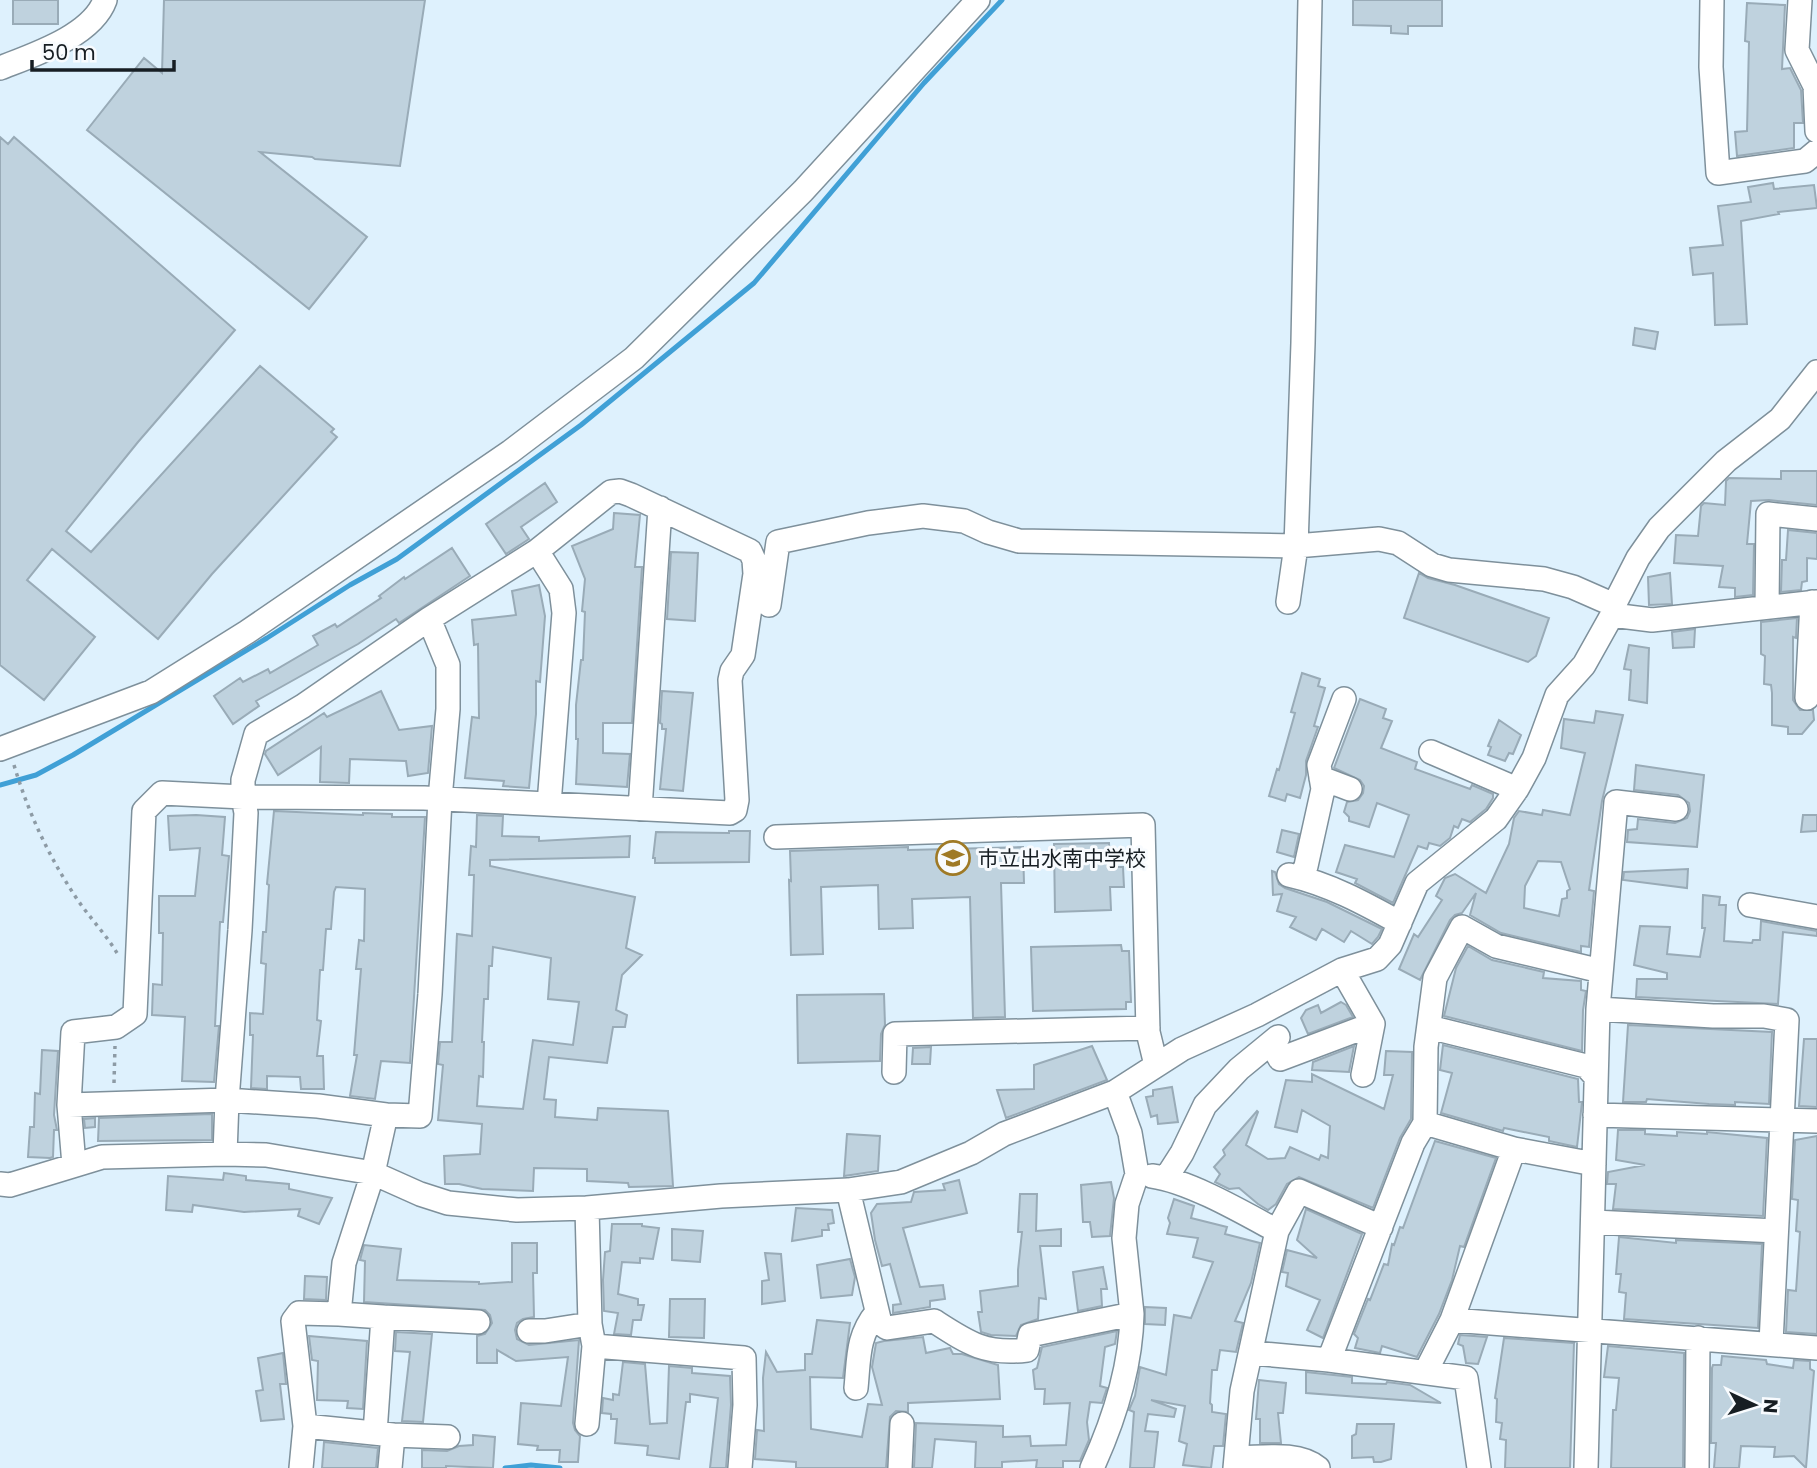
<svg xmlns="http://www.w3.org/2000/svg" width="1817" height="1468" viewBox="0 0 1817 1468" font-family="Poppins,'Noto Sans JP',sans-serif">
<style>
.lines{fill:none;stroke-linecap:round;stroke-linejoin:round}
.stream{stroke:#40a0d6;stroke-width:5}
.building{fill:#bfd2de;stroke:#99abb7;stroke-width:2;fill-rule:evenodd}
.minor-casing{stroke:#7e909b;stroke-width:26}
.path{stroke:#8d9ba5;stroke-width:3.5;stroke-dasharray:3.5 5;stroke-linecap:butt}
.minor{stroke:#fff;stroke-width:23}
.labels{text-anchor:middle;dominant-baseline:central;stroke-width:6;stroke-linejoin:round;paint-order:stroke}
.poi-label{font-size:21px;fill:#171e23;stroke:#f8fbfe;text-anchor:start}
</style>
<rect width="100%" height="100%" fill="#def1fd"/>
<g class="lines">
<!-- stream -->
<path class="stream" d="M0,785L36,775L73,755L267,638L350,585L397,559L581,425L754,283L924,83L1002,0
M505,1468L531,1465L560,1468"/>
</g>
<!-- building -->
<path class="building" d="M13,0H58V24H13Z
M164,0H425L400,166L315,159L312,157L260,152L367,237L309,309L87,130L144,58L162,73Z
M1353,0H1442V26H1408V34L1391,33V26L1353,25Z
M1747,3L1785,5L1782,69L1790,68L1801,90L1803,123H1794V148L1737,156L1735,132L1747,131L1749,42L1745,41Z
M0,137L8,144L14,137L235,330L138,442L66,531L91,552L260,366L334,429L331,432L337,437L212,574L158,639L52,549L27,580L95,637L44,700L0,665Z
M1773,183L1774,189L1814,185L1817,208L1778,212L1779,214L1741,221L1747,324L1715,325L1713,273L1693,275L1690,248L1723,245L1718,206L1751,202L1748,187Z
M1635,328L1658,332L1655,349L1633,345Z
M1781,471H1817V505L1769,500L1751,501L1747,544H1754L1753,595L1735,597V588L1719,587L1723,566L1674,563L1676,535L1698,536L1701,506L1704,503L1725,505L1726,481L1729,478L1781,479Z
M545,483L557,502L521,527L529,539L506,554L486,524Z
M614,513L640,515L635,567H642L632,723H603V753L630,754L627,787L576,784L578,739H576V705L581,660H583L585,612L582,611L585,579L572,546L613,529Z
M1788,530L1817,533V559L1807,558V581L1802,582L1801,590L1781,592L1782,560H1786Z
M452,548L470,576L399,623L396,619L358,644L256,701L259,706L233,724L214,696L240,678L243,682L268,669L270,673L318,645L313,636L335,624L337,627L381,598L379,596L404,577L405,579Z
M671,552L698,553L695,621L667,619Z
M1419,573L1428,578L1455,585L1549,618L1536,656L1528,662L1404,618Z
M1670,573L1672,604L1649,605L1648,577Z
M539,585L545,616L540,682L536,681V714L529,788L503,786L504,781L465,778L472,717L479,718L478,644L474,645L472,620L516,615L512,591Z
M1797,618L1796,638L1793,637V700L1800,710H1813L1814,720L1802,734H1788V727L1772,725V693L1771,685L1764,684L1765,656L1761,654V622Z
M1695,629L1694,647L1673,648L1672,632Z
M1629,645L1649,648L1647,703L1629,700L1631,670L1624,669Z
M1302,673L1320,679L1318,686L1325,688L1314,726L1318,727L1306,761V775L1300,798L1287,794L1285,801L1269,796L1277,769L1279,770L1295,713L1291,712Z
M381,691L399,730L432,726L428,773L408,776L406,761L350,759L349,783L320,782L321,747L278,775L265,754L266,751L324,713L327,717Z
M662,691L693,693L683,791L660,789L666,729H662V724L660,723Z
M1360,699L1386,709L1383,718L1392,721L1381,748L1417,762L1415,769L1470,789L1472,785L1493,794V798L1486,809L1470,822L1462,819L1458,828L1454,826L1450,838L1440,846L1429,843L1427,849L1418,846L1393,903L1355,883L1357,879L1336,872L1345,845L1394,857L1409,815L1377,803L1369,827L1349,821V817L1344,812L1347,802L1358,800L1363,793L1364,786L1360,780L1334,768Z
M1596,711L1623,715L1602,801L1589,890L1594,891L1589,947L1581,946V952L1501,933L1470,915L1476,893L1462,913L1455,915L1450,920L1420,980L1399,969L1414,934L1418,937L1442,900L1436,896L1445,878L1455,874L1486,893L1509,844L1514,818L1519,811L1542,815L1543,810L1570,815L1585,753L1561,748L1564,719L1594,723ZM1538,861L1561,862L1570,889L1567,891V898L1562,899L1559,916L1524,908L1525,886Z
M1499,720L1521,735L1513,754L1509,753L1505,761L1488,755L1491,747L1488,746Z
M1636,765L1704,775L1697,847L1627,842L1628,830L1637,829L1638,819L1675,823L1687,818L1690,811L1689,803L1678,795L1634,790Z
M274,811L363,815V813L392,814V817H425L410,1063L381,1061L375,1099L350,1096L357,1055H354L361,969H356L359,940L364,941L365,889L336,887L334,892L331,929H326L323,970H320L317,1020L321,1021L317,1056H323L324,1089H301L300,1077L267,1076V1089L251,1088L253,1035H250V1013L263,1014L266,964L261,963L263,932H266L269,885L267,884Z
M196,815L225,817L222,855L229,856L223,922H220L215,1026H219L214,1082L182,1081L185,1017L152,1015L153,984L162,985L163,933H159V896H195L200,848L170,850L168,816Z
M477,815L503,816L502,836L539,837V841L630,836L629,857L490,860V866L635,897L626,948L642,955L622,975L616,1010L627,1015L625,1027H613L607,1063L549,1057L544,1099L556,1100L555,1117L597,1120L598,1108L668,1111L673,1186L629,1187L628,1183L587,1181V1169L534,1168L533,1191L482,1189L459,1184H445L444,1156L480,1154L482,1124L438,1120L443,1065L438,1064L440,1042H452L457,934L472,936L474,875H469L471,846L476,847ZM493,947L551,958L548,999L579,1002L573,1045L533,1040L523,1109L477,1106L479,1076L483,1077L484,1042H482L484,999H488L489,966H492Z
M1803,815H1817V831L1801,832Z
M1282,830L1299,834L1294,857L1277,852Z
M729,831H750L749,862L655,863V858H653L656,832L729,833Z
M1109,843L1110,867H1123L1124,887H1110L1111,910L1055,912L1054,844Z
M908,847V850L1023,847L1024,883H1001L1005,1017L973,1018L970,897L912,899L913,928L879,929L878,885L821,887L823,954L791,955L789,880L791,881L790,851Z
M1688,869L1687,888L1623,880L1624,872Z
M1272,871L1275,872L1279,884L1285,888L1327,902L1382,929L1378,937L1372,944L1351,931L1344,942L1322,929L1316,940L1290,927L1296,917L1277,911L1282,894L1273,895Z
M1703,895L1720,897L1719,905H1726L1724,941L1752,943L1753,940H1760L1761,921L1817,931V936L1783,932L1778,1004L1636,997L1637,979H1667V973L1634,965L1640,926L1670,927L1667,954L1700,957L1705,928H1702Z
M1121,945L1122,951H1129L1131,1002H1126V1009L1033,1011L1031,947Z
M1468,946L1492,960L1544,972L1543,978L1581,981V990L1586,991L1583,1010L1582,1051L1444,1016L1456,968Z
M884,994L885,1025L881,1034L880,1061L798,1063L797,995Z
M1341,1002L1346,1005L1353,1017L1308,1034L1301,1018L1306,1010L1318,1005L1321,1013Z
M1628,1025L1772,1032L1769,1104L1735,1102V1105L1709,1104L1647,1099L1646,1102H1623Z
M1804,1039H1817V1107L1799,1106Z
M1443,1045L1578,1079L1579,1102H1582L1577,1147L1549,1141V1137L1504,1128L1503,1131L1441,1113L1452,1073L1440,1070Z
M1092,1046L1107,1080L1006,1118L997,1090L1034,1089V1065Z
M1354,1046L1349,1072L1312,1070L1313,1062Z
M931,1047L930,1064H912L913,1048Z
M42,1050L58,1051L54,1115L57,1130H54L53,1157L50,1158L28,1157L30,1127H34L35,1093L40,1094Z
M1386,1051L1412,1052L1411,1119L1400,1138L1373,1208L1299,1177L1287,1184L1276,1204L1268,1210L1258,1204L1239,1188L1229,1189L1215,1182L1220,1174L1214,1167L1225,1155L1223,1150L1257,1111L1258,1112L1246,1145L1268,1159L1285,1158L1290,1147L1319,1160L1321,1155L1328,1158L1330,1126L1302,1110L1297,1132L1275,1127L1286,1080L1312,1082V1074L1384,1109L1393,1075H1384Z
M1172,1087L1178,1122L1158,1124L1157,1115L1151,1117L1146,1097L1153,1096V1090Z
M212,1114V1140L98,1141L99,1118Z
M95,1118V1127L85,1128L84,1119Z
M1618,1130H1645V1134L1677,1136V1132L1707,1134V1132L1767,1138L1763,1216L1613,1209L1616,1184H1607L1608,1172L1645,1165L1616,1160Z
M847,1134L880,1136L878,1171L844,1176Z
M1817,1136V1334L1786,1332L1788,1290L1796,1291L1800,1232L1796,1231L1798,1200L1792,1199L1795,1140Z
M1435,1141L1496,1158L1464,1247L1460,1246L1452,1280L1439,1314L1417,1357L1382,1346L1380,1353L1355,1348L1358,1338L1354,1334L1368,1299L1370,1300L1384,1264L1388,1265L1392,1244L1394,1245L1400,1227L1403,1228Z
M224,1173L246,1176V1180L289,1184V1189L332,1198L319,1224L298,1216L300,1209L244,1212L193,1205L192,1212L166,1210L168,1176L223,1180Z
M959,1180L967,1213L903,1228L920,1287L943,1285L945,1299L930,1301V1307L893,1313V1305L901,1304L890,1264L882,1266L875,1240L871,1213L877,1204L911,1202L914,1192L945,1190L943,1184Z
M1111,1182L1114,1198L1110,1236L1092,1237L1090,1222H1083L1081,1185Z
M1020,1194H1037L1036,1231L1061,1229V1246H1040L1046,1299L1039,1298L1038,1319L1021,1325L1016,1336L991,1335L981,1332L978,1312H982L980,1291L1018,1286V1270L1022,1232H1018Z
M1174,1199L1194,1206L1191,1218L1227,1227L1225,1234L1260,1243L1251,1283L1235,1321L1243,1323L1236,1352L1220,1350L1217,1370H1212L1210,1403L1212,1405V1412L1226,1414L1223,1446H1214L1211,1468L1183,1465L1187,1444L1179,1441L1185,1406L1151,1400L1176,1409L1174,1417L1148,1414L1145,1431L1158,1432L1154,1468H1130L1134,1412L1129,1410L1135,1396L1140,1367L1166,1375L1174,1315L1191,1318L1213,1262L1193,1257L1198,1238L1167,1234L1170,1223L1168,1218Z
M796,1208L832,1210L834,1223L828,1224L829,1230H822V1236L792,1241Z
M1306,1209L1362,1234L1323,1338L1307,1330L1320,1300L1286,1286L1288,1273L1282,1272L1287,1250L1317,1258L1297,1240Z
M612,1224H642V1226L659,1228L653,1259L640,1258V1263L622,1262L618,1294L638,1299V1305H644L641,1320H633L631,1335L614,1334L618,1313L604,1311L603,1280L605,1252L610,1251Z
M672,1229L703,1231L700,1262L672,1260Z
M1619,1237L1676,1243V1240L1762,1244L1758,1328L1624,1319L1626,1293L1619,1292L1621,1274H1616Z
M512,1243H537V1273H533L534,1317L523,1319L517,1323L515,1330L517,1339L529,1345L579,1340L573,1423L575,1430L580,1436L578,1462H559L560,1450H537L538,1446L518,1444L521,1403L561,1406L568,1357L516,1361L497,1350V1363H477V1336L485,1334L492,1323L490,1315L485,1310L364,1302L365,1261L360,1260L364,1245L401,1249L397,1280L479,1282V1284L512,1282Z
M765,1253L781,1254L785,1301L762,1304V1281L769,1280Z
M850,1259L855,1277L852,1295L821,1298L817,1265Z
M1103,1267L1107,1289H1101L1102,1306L1078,1311L1073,1272Z
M305,1276L327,1277L326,1300L304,1299Z
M670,1299H705L704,1338L669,1337Z
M1145,1307L1166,1308L1165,1325L1145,1324Z
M817,1320L850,1323L843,1378L810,1377L811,1429L862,1437L868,1404L882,1405L872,1367L876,1343L884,1341L923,1337L926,1353L950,1348L953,1354H962L998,1365L1000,1399L908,1403V1412L896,1411L890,1417L886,1468H796V1462L755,1459L757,1430L764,1431L763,1378L766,1352L777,1372L805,1370V1354H812Z
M1117,1331L1115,1344L1105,1347L1100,1386L1107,1388L1102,1403L1090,1402L1087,1422L1089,1440L1080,1461H1063V1468H1036L1037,1460L1002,1462V1468H975L976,1442L935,1439L932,1468H914L916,1423L1003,1426V1437L1030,1436L1031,1446L1066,1445L1070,1403L1044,1404L1045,1389H1035L1033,1370L1037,1368L1042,1347Z
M396,1332L432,1334L423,1422L402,1421L410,1352L395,1351Z
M1460,1335L1487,1337L1478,1364L1466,1363L1463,1346L1458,1344Z
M309,1336L367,1341L363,1409L347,1408L348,1401L317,1400L318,1361L312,1360Z
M1504,1338L1574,1343L1570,1468H1505L1506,1440L1500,1439L1502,1423L1496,1422L1497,1399L1495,1398Z
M1608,1346L1684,1353L1683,1468H1611L1613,1410H1616L1619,1378L1604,1377Z
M283,1353L286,1384H280L284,1419L261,1421L256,1391L263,1390L258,1358Z
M1722,1356L1766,1360L1767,1364L1793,1368L1794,1360L1810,1361V1369L1814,1371L1806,1468L1794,1456L1774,1457L1775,1447L1741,1446L1739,1468H1714L1716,1443H1711L1712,1368L1713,1365H1721Z
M623,1362L645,1364L650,1424L667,1423L669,1366L692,1368V1373L730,1376L731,1405L726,1468H710L718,1398L690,1394V1402H686L679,1459L647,1455L648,1446L615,1443L617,1419H611V1414L602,1413L603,1398L613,1400V1394L619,1395Z
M1306,1372L1352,1377V1383L1386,1384L1387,1382L1410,1385L1441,1403L1306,1393Z
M1259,1380L1286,1383L1283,1413H1278L1281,1443H1260V1419H1256Z
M1357,1424H1394L1391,1459L1381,1462H1374L1373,1457L1352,1458V1436L1356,1434Z
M473,1435L495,1437L493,1468L446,1466V1468H422V1450L447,1451L459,1446L473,1445Z
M324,1442L378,1448L376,1468H322Z"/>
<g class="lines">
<!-- minor casing -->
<g class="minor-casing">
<path id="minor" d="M1712,0L1711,67L1718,173L1805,161L1817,151
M1800,0L1797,50L1815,86L1817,131
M0,68C33,55 92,36 105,0
M537,551L561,589L564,613L549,804
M1288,602L1296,546L1303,343L1310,0
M769,605L778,542L868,523L923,516L964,521L988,532L1019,541L1296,546L1379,539L1398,543L1432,565L1449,570L1544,579L1573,587L1614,605
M1767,607L1768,514L1817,519
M1612,615L1652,620L1817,602
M1807,698L1812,602
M0,749L151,692L247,632L510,452L634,358L803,191L978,0
M1431,752L1517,789
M1321,778L1350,789
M640,809L660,508
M776,837L1143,825L1148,1032L1156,1065
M1289,875C1329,884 1364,903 1400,923
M1301,878L1306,866L1323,789L1319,765L1344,699
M1750,905L1817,917
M1342,970L1373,1024
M1598,1009L1713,1016H1764L1787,1020L1771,1343
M1429,1027L1586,1066L1596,1077
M1271,1043L1280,1059L1373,1024
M894,1072L895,1034L1148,1028
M1363,1075L1373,1024
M1115,1092L1130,1133L1137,1174L1127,1204L1124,1238L1132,1314
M69,1105L227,1100L225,1154
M1595,1115L1817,1121
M1425,1123L1514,1149L1594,1164
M74,1165L69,1105L73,1032L116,1027L135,1014L144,811L162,793L243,797V780L256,734L303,706L429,619L448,665V709L440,799L430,994L420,1116L386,1115
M1152,1176C1189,1181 1244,1213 1277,1231
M1166,1178L1182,1153L1205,1105L1239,1069L1278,1037
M0,1184L10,1185L102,1157L225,1154L266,1155L373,1173L420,1194L448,1203L517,1210L587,1208L590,1324L594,1346L587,1424
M848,1190L880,1323L887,1328L934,1321C968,1343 985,1355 1027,1350L1030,1335L1132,1314C1131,1367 1114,1420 1092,1468
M587,1208L721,1196L848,1190L901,1182L971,1153L1004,1134L1115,1092L1182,1049L1257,1015L1342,970L1377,959L1390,945L1417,883L1496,819L1517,789L1534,758L1557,695L1584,665L1612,615L1614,605L1638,558L1659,528L1726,461L1780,419L1817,372
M1594,1222L1776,1231
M339,1314L383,1317L375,1433
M383,1317L478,1322
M1452,1320L1817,1348
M529,1331H545L590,1324
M594,1346L744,1358L745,1405L740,1468
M1252,1353L1329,1360L1413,1143L1425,1123L1426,1047L1435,978L1462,927L1496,946L1601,971
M1329,1360L1466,1378L1479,1468
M1426,1371L1452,1320L1514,1149
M856,1388C859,1358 857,1336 877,1312
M305,1426L393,1435L390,1468
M393,1435L448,1437
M1236,1458C1261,1458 1298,1451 1318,1468
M301,1468L305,1426L293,1321L299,1313L339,1314L344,1263L373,1173L386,1115L318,1106L227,1100L240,930L246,813L243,797L424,798L730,813L735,810L737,800L730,680L732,671L743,655L755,574L754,560L750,551L631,495L620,491L611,492L537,551L429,619
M900,1468L902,1424
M1235,1468L1242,1391L1277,1231L1299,1191L1381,1227
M1586,1468L1598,1009L1616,802L1676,809
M1697,1468L1698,1338"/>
</g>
<!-- path -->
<path class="path" d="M14,765C28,812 48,855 75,896C88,916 105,933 117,953
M114,1083L115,1046"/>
<!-- minor -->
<use href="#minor" class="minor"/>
</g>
<!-- icons -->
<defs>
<g id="school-ring" transform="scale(1.75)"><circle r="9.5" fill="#f8fbfe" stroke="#9f7a26" stroke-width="1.5"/><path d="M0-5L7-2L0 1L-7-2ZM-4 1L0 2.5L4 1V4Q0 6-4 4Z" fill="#9f7a26"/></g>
</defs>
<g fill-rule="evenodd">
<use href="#school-ring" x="953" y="858"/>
</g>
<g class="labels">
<!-- poi labels -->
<g class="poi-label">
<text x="978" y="858">市立出水南中学校</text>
</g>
</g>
<!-- north arrow -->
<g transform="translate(1754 1405) rotate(94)" stroke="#f8fbfe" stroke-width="5" paint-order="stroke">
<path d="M0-5L12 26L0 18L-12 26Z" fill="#171e23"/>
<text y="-10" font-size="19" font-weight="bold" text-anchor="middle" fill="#171e23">N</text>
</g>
<!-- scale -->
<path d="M32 60v10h142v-10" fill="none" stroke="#171e23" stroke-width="3.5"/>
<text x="42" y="60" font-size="21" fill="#171e23" stroke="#f8fbfe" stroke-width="5" paint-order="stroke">50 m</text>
</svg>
